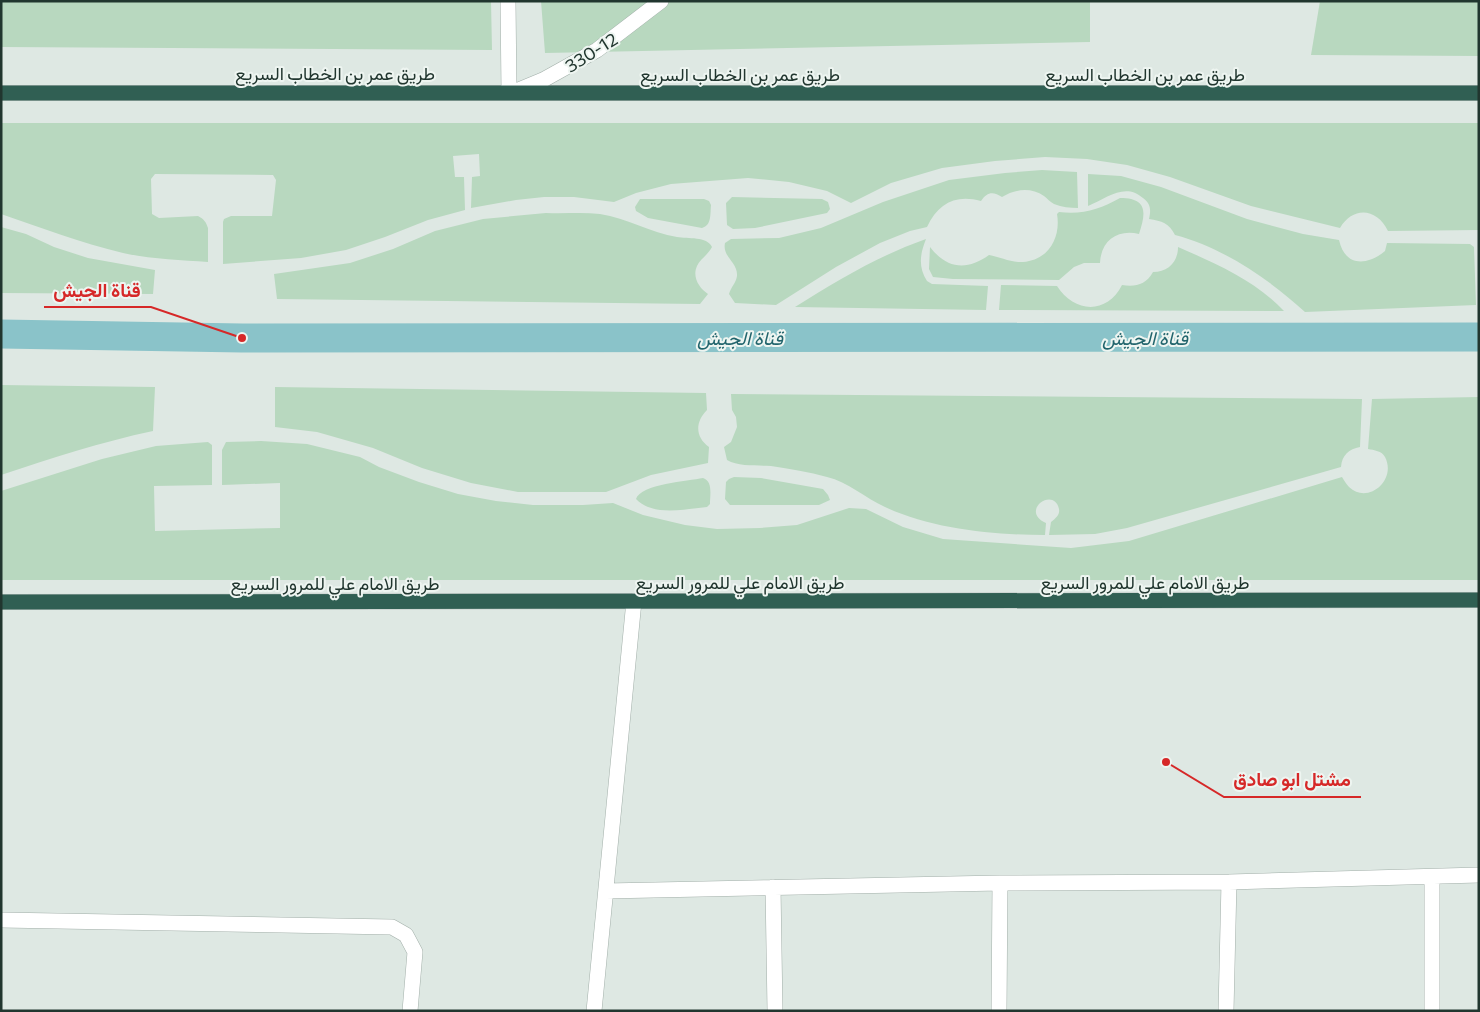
<svg xmlns="http://www.w3.org/2000/svg" width="1480" height="1012" viewBox="0 0 1480 1012" font-family="Commissioner,Vazirmatn,sans-serif">
<style>
.green{fill:#b8d8bf}
.lines{fill:none;stroke-linecap:round;stroke-linejoin:round}
.canal{stroke:#8ac3c9;stroke-width:29}
.minor-casing{stroke:#a2afa9;stroke-width:16}
.highway-casing{stroke:#bcc3c1;stroke-width:16}
.minor{stroke:#fff;stroke-width:15}
.highway{stroke:#305f53;stroke-width:15}
.labels{text-anchor:middle;dominant-baseline:central;stroke-width:4;stroke-linejoin:round;paint-order:stroke}
.street-label{font-size:18px;fill:#21362f;stroke:#eef5f1}
.water-label{font-size:19px;font-style:italic;fill:#21646c;stroke:#eef5f1}
.leader{fill:none;stroke:#d62828;stroke-width:2}
.callout-dot{fill:#d62828;stroke:#eef5f1;stroke-width:2}
.callout-label{font-size:19px;text-anchor:middle;font-weight:bold;fill:#d62828;stroke:#eef5f1;stroke-width:4;stroke-linejoin:round;paint-order:stroke}
</style>
<rect width="100%" height="100%" fill="#dee8e3"/>
<!-- green -->
<path class="green" d="M1,1H491L492,50L1,47Z
M541,1H1090V42L545,53Z
M1320,1H1479V56L1311,55Z
M1,123H1479V230L1388,231C1377,208 1353,206 1340,228L1251,206L1170,177L1127,165L1087,159L1045,157L995,161L942,168L891,183L851,203L827,191L789,182L748,178L671,184L636,193L614,202L574,197H544L516,200L471,208L472,177L480,176L479,154L453,156L455,177H464L465,210L428,220L385,237L346,250L301,258L223,264V222L224,219L231,216H272L276,180L273,175L155,174L151,179L152,214L159,218L198,216C204,219 206,222 208,228V262C180,260 151,259 123,253C82,243 41,228 1,214Z
M1042,170L1077,172L1078,208C1070,208 1062,207 1054,204C1050,202 1048,199 1044,196C1031,187 1015,189 1002,197C993,191 987,192 981,201C956,194 938,203 927,227L910,231L880,243L836,267L776,305L735,303L729,294C731,287 736,283 737,276C738,262 722,257 725,243L731,239L779,238L821,228L883,202L949,180L1005,173Z
M1088,174L1121,176L1161,187L1247,219L1303,234L1339,240C1345,267 1367,266 1385,251L1387,243L1470,244L1474,247L1476,305L1305,312C1269,279 1222,247 1175,235C1169,223 1162,221 1149,219C1151,210 1151,204 1143,198C1125,182 1107,198 1088,206Z
M732,197L822,199L828,202L830,209L827,213L755,228L733,229L727,225L726,203Z
M1120,198C1148,198 1146,213 1139,234C1118,229 1101,240 1100,263H1084L1074,267L1059,280L953,279L933,277L929,269L930,247C947,269 967,271 989,255C1000,257 1012,263 1023,262C1049,260 1061,237 1057,214L1059,212C1083,215 1100,209 1120,198Z
M640,199H704L709,201L711,205C710,214 712,225 702,228L648,218L636,211L635,207Z
M546,213C564,214 582,212 600,214C627,218 651,233 677,237C688,239 707,236 712,247C708,255 700,259 697,266C692,277 699,288 708,294L700,304L277,299L274,274L350,263L393,249L435,231L483,219Z
M1,227L26,234L54,247L88,258L155,270L153,294L1,293Z
M926,239C920,254 918,267 927,281L932,284L988,286L986,310L795,307C838,280 878,256 926,239Z
M1178,247C1215,263 1256,281 1284,311L999,310L1001,285L1057,286C1074,313 1107,315 1122,285C1135,287 1146,285 1153,272C1168,272 1178,262 1178,247Z
M1,385L155,387L153,431C101,442 52,458 1,475Z
M275,387L706,393L707,410C695,422 695,437 709,447L708,463L651,475L606,492H518L471,483L422,468L373,448L317,432L275,427Z
M731,394L1362,399L1360,447C1349,449 1342,455 1341,467L1127,528L1095,534L1049,535L1051,522C1056,518 1060,515 1059,509C1054,486 1019,511 1046,523L1045,535C993,535 932,529 885,507C865,498 848,482 827,477C809,472 790,469 771,466C757,465 739,467 727,460L724,447L731,442L737,427L736,417L732,410Z
M1479,397V580H1V491L102,459L156,446L208,442L212,445V485L154,486L155,531L280,528V483L222,485V450L226,442L261,441L307,444L360,457L379,467L419,482L458,494L496,501L533,505H583L613,503L643,515L685,525L717,529L760,528L797,525L849,508L866,509L903,527L943,539L1071,548L1129,541L1342,477C1344,480 1346,484 1349,487C1368,505 1397,480 1385,457C1382,451 1374,450 1368,449L1372,399Z
M734,477L761,478L823,489L828,495L830,500L819,505H730L725,499L726,482L729,479Z
M703,478C713,481 710,495 710,504L707,507C684,509 654,517 636,499C641,484 688,481 703,478Z"/>
<g class="lines">
<!-- canal -->
<path class="canal" d="M1,334L242,338L1479,337"/>
<!-- minor casing -->
<g class="minor-casing">
<path id="minor" d="M508,1L509,92
M514,92L543,80L597,50L661,1
M1432,877V1011
M773,887L775,1011
M606,891L1000,883L1229,882L1479,875
M1,920L392,927L406,935L415,952L410,1011
M594,1011L634,601
M999,1011L1000,883
M1226,1011L1229,882"/>
</g>
<!-- highway casing -->
<g class="highway-casing">
<path id="highway" d="M1,93H1479
M1,602L1479,600"/>
</g>
<!-- minor -->
<use href="#minor" class="minor"/>
<!-- highway -->
<use href="#highway" class="highway"/>
</g>
<g class="labels">
<!-- street labels -->
<g class="street-label">
<text transform="translate(591 52) rotate(-32)">330-12</text>
<text x="335" y="73">طريق عمر بن الخطاب السريع</text>
<text x="740" y="74">طريق عمر بن الخطاب السريع</text>
<text x="1145" y="74">طريق عمر بن الخطاب السريع</text>
<text x="740" y="582">طريق الامام علي للمرور السريع</text>
<text x="1145" y="582">طريق الامام علي للمرور السريع</text>
<text x="335" y="583">طريق الامام علي للمرور السريع</text>
</g>
<!-- water labels -->
<g class="water-label">
<text x="740" y="337">قناة الجيش</text>
<text x="1145" y="337">قناة الجيش</text>
</g>
</g>
<!-- callouts -->
<path class="leader" d="M242 338L151 307H44M1166 762L1224 797H1361"/>
<g class="callout-dot">
<circle cx="242" cy="338" r="5"/>
<circle cx="1166" cy="762" r="5"/>
</g>
<g class="callout-label">
<text x="97" y="297">قناة الجيش</text>
<text x="1292" y="786">مشتل ابو صادق</text>
</g>
<!-- border -->
<rect width="1480" height="1012" fill="none" stroke="#21362f" stroke-width="5"/>
</svg>
